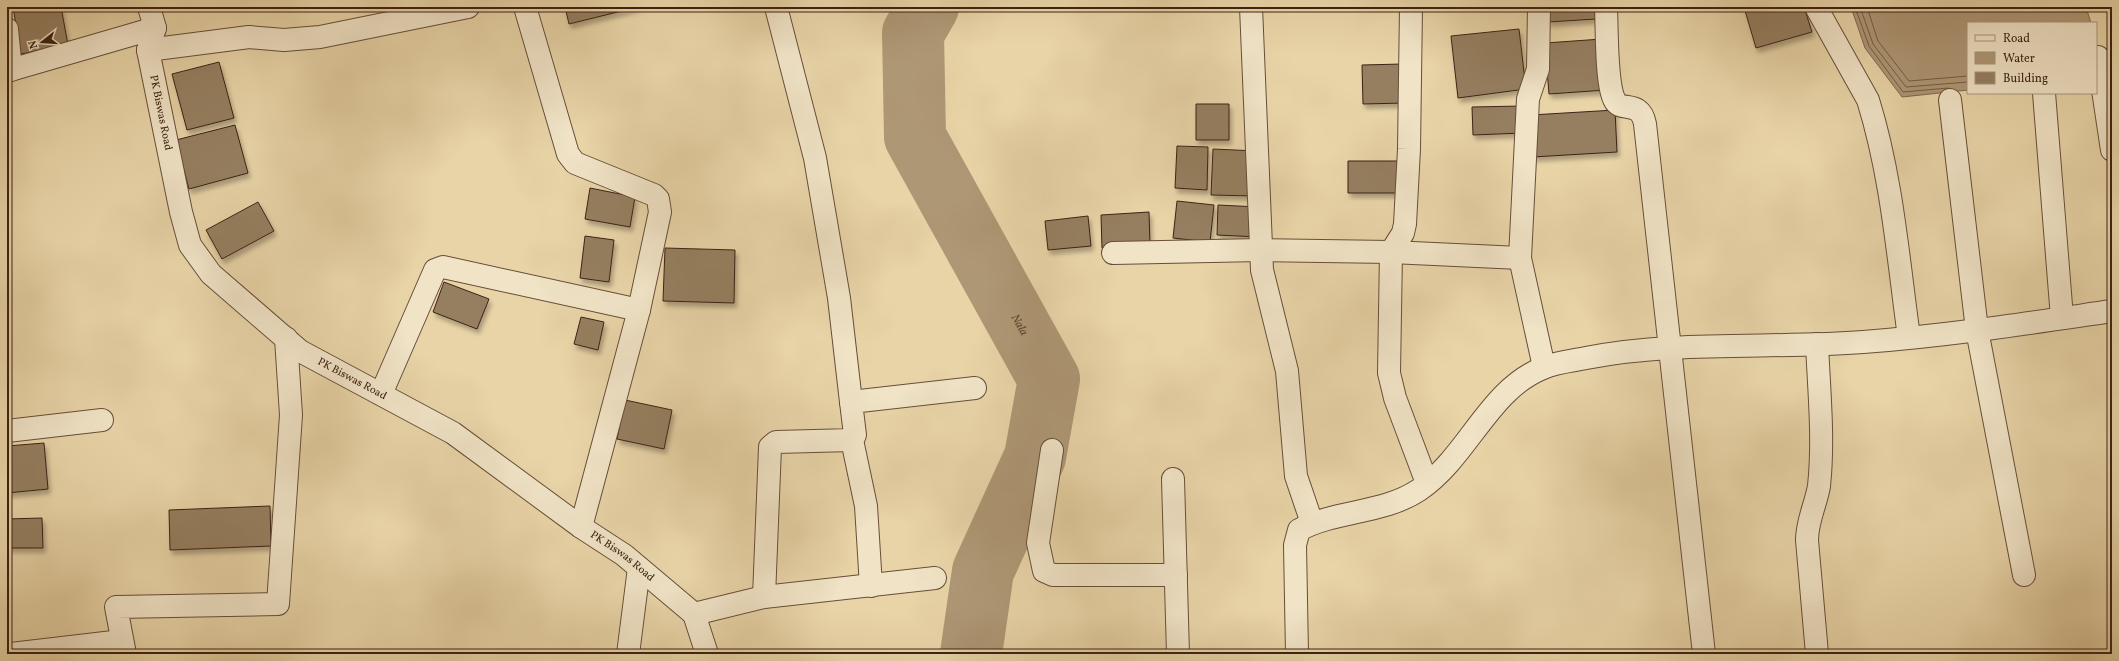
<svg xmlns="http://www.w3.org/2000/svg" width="2119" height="661" viewBox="0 0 2119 661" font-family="Vollkorn,serif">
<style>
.water{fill:#ae9775;stroke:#80684f}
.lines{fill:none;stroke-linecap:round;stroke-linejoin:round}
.shore{stroke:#755c45;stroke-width:1}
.river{stroke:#ae9775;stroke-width:62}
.building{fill:#957f61;stroke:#3c2215;filter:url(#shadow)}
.minor-casing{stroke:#674e3a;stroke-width:24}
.tertiary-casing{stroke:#674e3a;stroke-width:24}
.minor{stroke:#f0e3c6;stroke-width:22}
.tertiary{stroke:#f0e3c6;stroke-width:22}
.labels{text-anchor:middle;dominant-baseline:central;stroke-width:3;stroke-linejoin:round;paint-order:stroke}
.street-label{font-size:11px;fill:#3c2215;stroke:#f0e3c6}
.water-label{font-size:12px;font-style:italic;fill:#5e4532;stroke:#f0e3c6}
</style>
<defs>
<filter id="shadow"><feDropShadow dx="2.5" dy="4.5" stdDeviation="2" flood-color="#0004"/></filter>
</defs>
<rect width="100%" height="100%" fill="#e8d4a7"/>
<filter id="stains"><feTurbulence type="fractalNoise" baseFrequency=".005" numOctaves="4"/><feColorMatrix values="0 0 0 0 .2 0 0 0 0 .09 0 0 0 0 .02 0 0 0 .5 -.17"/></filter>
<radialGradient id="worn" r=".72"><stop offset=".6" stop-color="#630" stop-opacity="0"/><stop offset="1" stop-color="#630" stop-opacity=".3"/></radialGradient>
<!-- water -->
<path class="water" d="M1851,7H2086L2091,23H1968V90L1902,97L1865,48Z"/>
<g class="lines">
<!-- shore -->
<path class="shore" d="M1855,7L1869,46L1903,92L1948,88
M1860,7L1873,44L1906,87L1968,82
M1867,7L1878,41L1909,81L1968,76"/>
<!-- river -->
<path class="river" id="s1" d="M928,7L913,33L915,137L1049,379L1035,457L983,571L971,654"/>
</g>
<!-- building -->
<path class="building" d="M13,7H61L68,45L21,54Z
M565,7H638L569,24Z
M1547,7H1595L1596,19L1548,22Z
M1744,7H1804L1812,32L1756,48Z
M1519,29L1526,89L1458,98L1451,36Z
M1602,39L1606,90L1549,94L1545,43Z
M219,62L234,118L187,130L172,74Z
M1402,64L1404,103L1363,104L1362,65Z
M1196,104H1229V140H1196Z
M1522,106V133L1473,135L1472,107Z
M1615,110L1617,152L1533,157L1531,115Z
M235,125L248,173L189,189L176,140Z
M1177,146L1208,147L1207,190L1175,188Z
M1213,149L1257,151L1255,196L1211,195Z
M1348,161H1403V193H1348Z
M590,188L635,197L630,227L585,219Z
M1177,201L1214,205L1210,242L1173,238Z
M258,202L274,231L222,259L206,230Z
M1218,205L1259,207L1258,237L1217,235Z
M1149,212L1150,245L1102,248L1101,215Z
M1088,216L1091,246L1048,250L1045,221Z
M585,236L614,240L609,282L580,278Z
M665,248L735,250L734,303L663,301Z
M444,282L489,299L477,329L433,312Z
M581,317L604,322L598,350L574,344Z
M625,400L672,410L664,449L617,439Z
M44,443L48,489L7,493V446Z
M270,506L271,546L170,550L169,510Z
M42,518L43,548H7V519Z"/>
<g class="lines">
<!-- minor casing -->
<g class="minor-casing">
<g id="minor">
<path id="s2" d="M149,7L155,28L148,50L181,212L190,245L211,274L300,351L453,433L581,527L624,555L694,614L707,654"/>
<path d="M525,7L568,154L575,163L654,195L658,199L660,212L639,310L581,527"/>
<path d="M776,7L815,158L839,298L851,402"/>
<path d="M1251,7L1262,270L1287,371L1296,476L1312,523"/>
<path d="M1411,7L1409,149L1405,224L1403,233L1391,252L1389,373L1395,398L1427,483"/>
<path d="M1539,7L1538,69L1528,99L1520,258L1544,367"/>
<path d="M1606,7C1607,28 1606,82 1614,99C1620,114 1640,98 1645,124L1704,654"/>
<path d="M1816,7L1868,100C1892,177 1898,258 1909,337"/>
<path d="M7,29L11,70"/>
<path d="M148,50L249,37L284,40L320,37L468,7"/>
<path d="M2098,57L2112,150"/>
<path d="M7,71L155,28"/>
<path d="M2044,93L2062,318"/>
<path d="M1950,100L1977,330L2024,575"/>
<path d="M1113,253L1261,250L1391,252L1520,258"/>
<path d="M1817,344C1819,391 1824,439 1819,486C1816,504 1807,521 1807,540L1817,654"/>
<path d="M381,394L435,270L443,267L639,310"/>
<path d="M7,431L102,420"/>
<path d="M852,440L866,506L871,586"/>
<path d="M1052,450L1038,543L1044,571L1053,575H1176"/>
<path d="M1173,479L1178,654"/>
<path d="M764,597L770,447L776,442L852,440L855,435L851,402L975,388"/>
<path d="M694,614L764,597L935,578"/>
<path d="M11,654L122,641"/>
<path d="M125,654L116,607L278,604L291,415L286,338"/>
<path d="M628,654L639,568"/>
</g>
</g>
<!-- tertiary casing -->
<g class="tertiary-casing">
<path id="tertiary" d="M1297,654L1295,545L1299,530C1336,510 1383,514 1419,490C1468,457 1488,390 1543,368C1556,362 1572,361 1586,358C1677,340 1771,349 1863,342C1946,336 2029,323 2112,311"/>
</g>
<!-- minor -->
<use href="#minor" class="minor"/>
<!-- tertiary -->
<use href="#tertiary" class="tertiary"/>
</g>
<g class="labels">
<!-- street labels -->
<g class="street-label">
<text stroke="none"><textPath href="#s2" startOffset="109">PK Biswas Road</textPath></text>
<text stroke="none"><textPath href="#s2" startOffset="457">PK Biswas Road</textPath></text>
<text stroke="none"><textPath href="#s2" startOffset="781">PK Biswas Road</textPath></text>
</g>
<!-- water labels -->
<g class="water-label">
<text stroke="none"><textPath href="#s1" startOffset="349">Nala</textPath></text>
</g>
</g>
<!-- margin -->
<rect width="2119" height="661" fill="none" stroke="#e8d4a7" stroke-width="24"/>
<rect x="8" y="8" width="2103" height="645" fill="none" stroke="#3c2215" stroke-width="2"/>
<rect x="12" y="12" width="2095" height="637" fill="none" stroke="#3c2215"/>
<!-- legend -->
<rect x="1967" y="22" width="130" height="72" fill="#f0e3c6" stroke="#a8967f"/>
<rect x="1975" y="35" width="20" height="6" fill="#f0e3c6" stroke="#a8967f"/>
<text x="2003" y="42" font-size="12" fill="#3c2215">Road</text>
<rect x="1975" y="52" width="20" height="12" fill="#ae9775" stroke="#a8967f"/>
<text x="2003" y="62" font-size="12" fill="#3c2215">Water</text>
<rect x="1975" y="72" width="20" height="12" fill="#957f61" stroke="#a8967f"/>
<text x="2003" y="82" font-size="12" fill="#3c2215">Building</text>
<!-- north arrow -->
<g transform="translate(42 42) rotate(253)" stroke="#f0e3c6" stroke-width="3" paint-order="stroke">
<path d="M0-3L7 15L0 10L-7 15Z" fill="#3c2215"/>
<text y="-6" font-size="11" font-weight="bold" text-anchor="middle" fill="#3c2215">N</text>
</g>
<rect width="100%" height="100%" filter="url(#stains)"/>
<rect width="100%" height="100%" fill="url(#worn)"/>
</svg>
